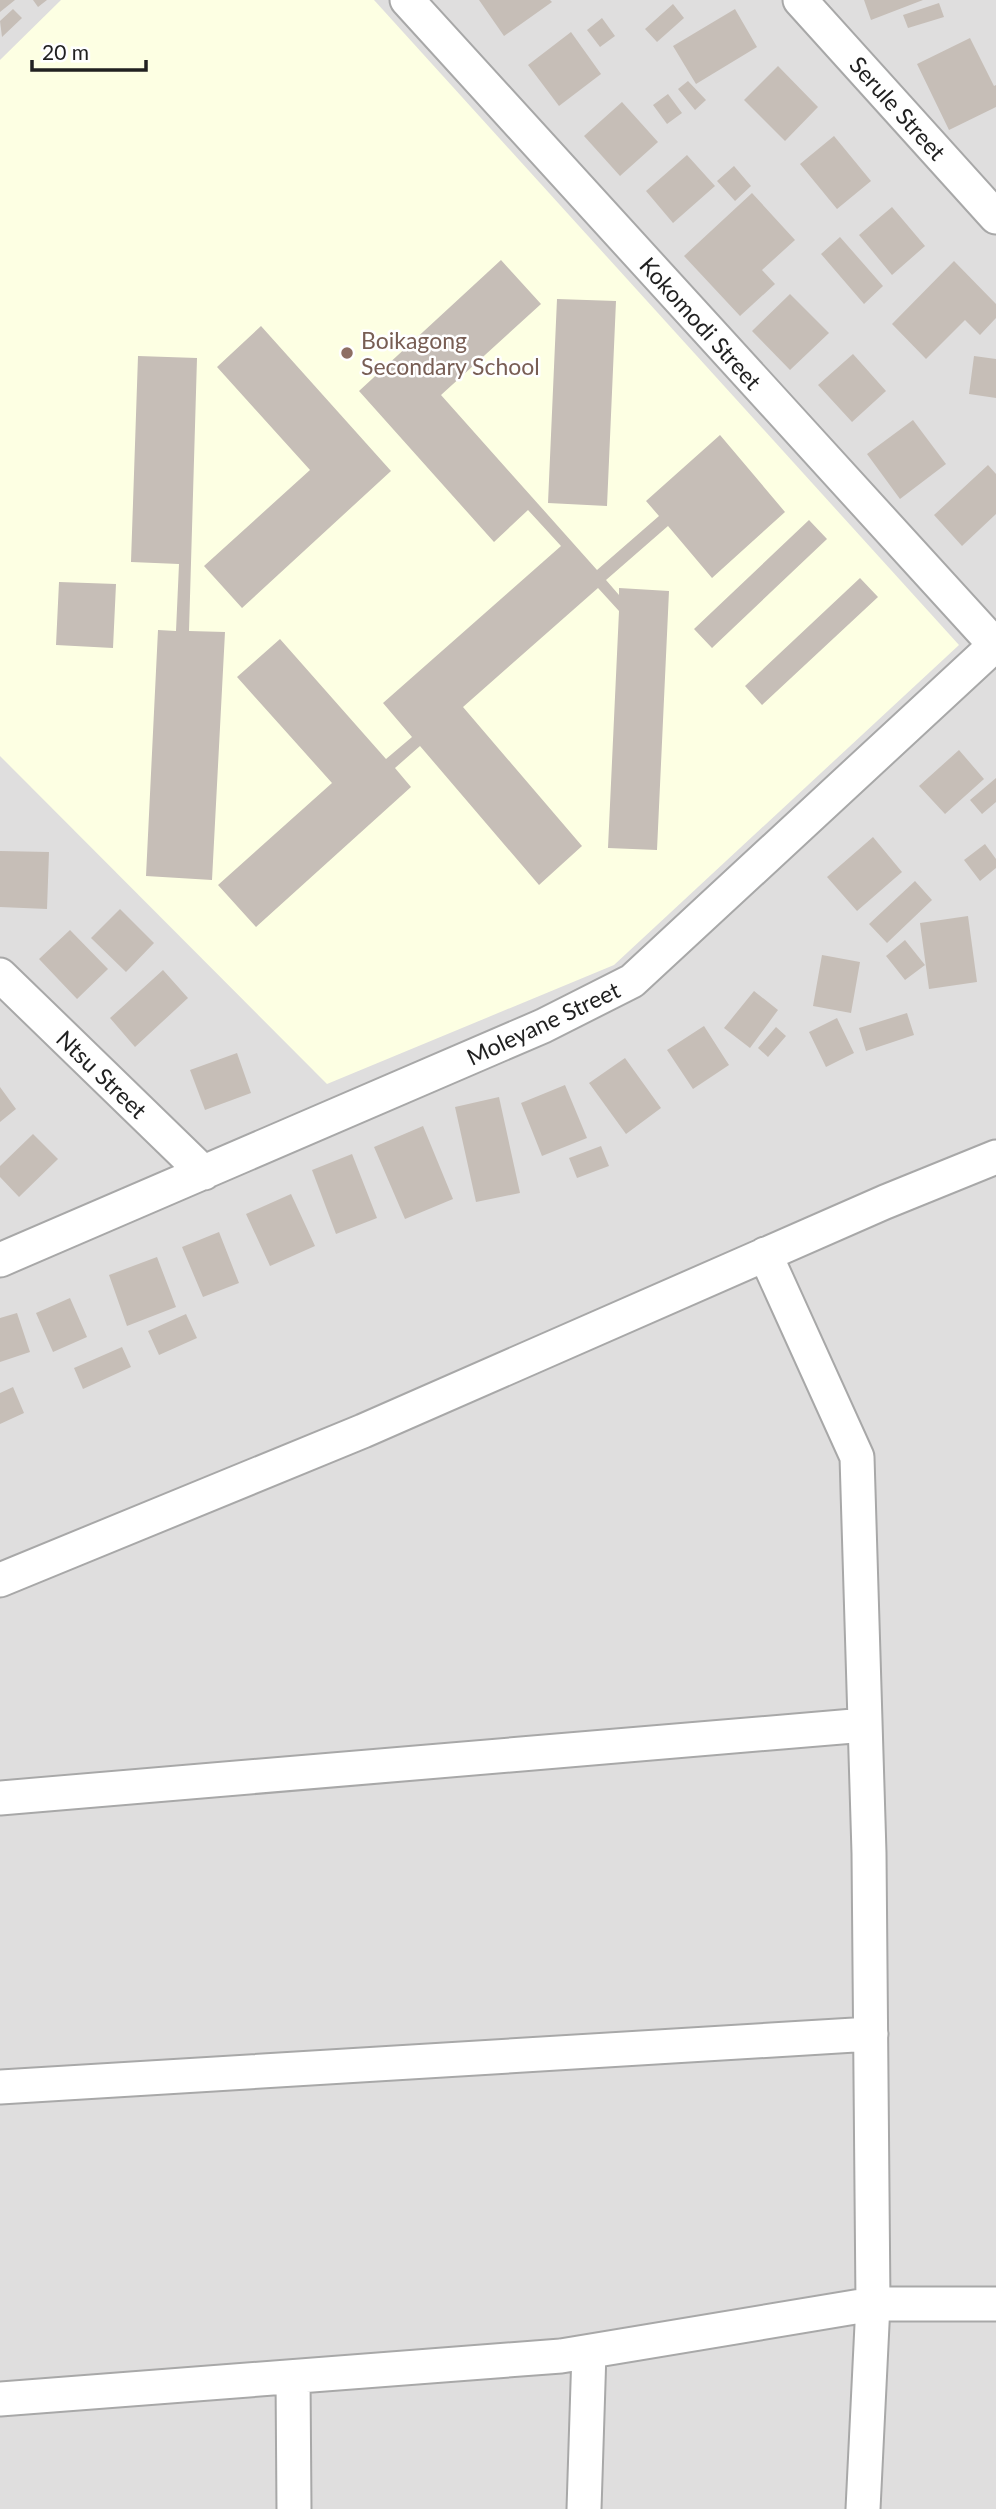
<svg xmlns="http://www.w3.org/2000/svg" width="996" height="2509" viewBox="0 0 996 2509" font-family="Lato,sans-serif">
<style>
.residential{fill:#dfdede}
.education{fill:#fdffe3}
.building{fill:#c6beb7}
.lines{fill:none;stroke-linecap:round;stroke-linejoin:round}
.street-casing{stroke:#a8a8a8;stroke-width:37}
.street{stroke:#fff;stroke-width:33}
.education-dot{fill:#8d6e63;stroke:#fff;stroke-width:2.5}
.labels{text-anchor:middle;dominant-baseline:central;stroke-width:5;stroke-linejoin:round;paint-order:stroke}
.street-label{font-size:23px;fill:#212121;stroke:#fff}
.education-label{font-size:23px;fill:#785e54;stroke:#fff;text-anchor:start}
</style>
<rect width="100%" height="100%" fill="#f1efe8"/>
<!-- residential -->
<path class="residential" d="M0,0H996V2509H0Z"/>
<!-- education -->
<path class="education" d="M61,0H374L959,645L614,965L327,1084L0,756V60Z"/>
<!-- building -->
<path class="building" d="M0,0H15L0,12Z
M33,0H47L38,7Z
M479,0H550L552,2L504,36Z
M864,0H923L871,20Z
M939,3L944,17L908,28L903,15Z
M673,4L684,18L657,42L645,29Z
M13,9L22,18L2,37L0,21Z
M735,9L757,47L696,84L673,46Z
M602,18L615,36L600,47L587,30Z
M571,32L601,74L559,106L528,65Z
M970,38L994,86L996,85V107L949,130L917,64Z
M778,66L818,107L785,141L744,100Z
M688,81L706,100L695,110L678,89Z
M668,94L682,113L667,124L653,105Z
M622,102L658,142L620,176L584,136Z
M834,136L871,181L837,209L800,164Z
M687,155L715,186L673,223L646,191Z
M734,166L751,186L735,201L717,181Z
M752,193L795,240L762,270L775,284L740,316L684,256Z
M892,207L925,246L892,275L859,235Z
M840,237L883,286L864,304L821,254Z
M501,260L541,304L441,395L597,570L659,516L646,501L720,435L785,512L712,578L668,526L606,580L619,595V588L669,591L657,850L608,848L619,611L598,588L463,707L582,846L539,885L420,746L395,768L411,787L256,927L218,885L332,783L237,677L280,639L386,759L412,737L383,703L561,546L528,510L494,542L359,391Z
M954,261L996,304V318L980,335L965,320L926,359L892,324Z
M790,294L829,333L790,370L752,331Z
M557,299L616,301L607,506L548,503Z
M261,326L391,471L242,608L204,566L310,470L217,367Z
M853,354L886,391L852,422L818,385Z
M138,356L197,358L189,631L225,632L212,880L146,876L158,630L176,631L179,564L131,562Z
M974,356L996,359V398L969,394Z
M913,420L946,464L900,499L867,454Z
M988,465L996,474V514L962,546L934,515Z
M809,520L827,539L712,648L694,629Z
M860,578L878,597L762,705L745,686Z
M59,582L116,584L113,648L56,645Z
M959,750L984,779L945,814L919,786Z
M996,778V802L982,814L970,800Z
M873,837L902,872L857,911L827,877Z
M985,844L996,859V868L980,881L964,860Z
M0,851L49,852L47,909L0,907Z
M915,881L932,900L887,943L869,924Z
M120,909L154,943L126,972L91,938Z
M968,916L977,982L929,989L920,923Z
M70,930L108,969L77,999L39,959Z
M905,940L925,965L905,980L886,956Z
M822,955L860,962L851,1013L813,1006Z
M163,970L188,998L135,1047L110,1018Z
M754,991L778,1010L750,1048L724,1028Z
M907,1013L914,1035L866,1051L859,1028Z
M837,1018L854,1053L826,1067L809,1032Z
M704,1026L729,1065L693,1089L667,1050Z
M776,1027L786,1036L768,1057L758,1048Z
M237,1053L251,1093L205,1110L190,1070Z
M625,1058L661,1108L626,1134L589,1083Z
M565,1085L587,1138L542,1156L521,1103Z
M0,1087L16,1109L0,1122Z
M499,1097L520,1193L476,1202L455,1107Z
M423,1126L453,1199L405,1219L374,1147Z
M33,1134L58,1159L19,1197L0,1177V1166Z
M601,1146L609,1166L577,1178L569,1158Z
M352,1154L377,1218L336,1234L312,1170Z
M291,1194L315,1246L270,1266L246,1214Z
M219,1232L239,1283L203,1297L182,1247Z
M157,1257L176,1307L127,1326L109,1275Z
M70,1298L87,1337L53,1352L36,1313Z
M17,1313L30,1352L0,1362V1318Z
M186,1314L197,1338L159,1355L148,1331Z
M122,1347L131,1367L83,1389L74,1368Z
M13,1387L24,1413L0,1424V1393Z"/>
<g class="lines">
<!-- street casing -->
<g class="street-casing">
<path id="street" d="M407,0L996,646
M800,0L996,217
M0,975L204,1173
M765,1254L857,1457L869,1853L873,2304L863,2509
M0,1260L543,1026L632,981L995,645
M0,1580L363,1431L885,1202L996,1157
M0,1798L865,1725
M0,2087L871,2034
M293,2377L294,2509
M0,2399L561,2356L873,2304H996
M584,2509L589,2352"/>
</g>
<!-- street -->
<use href="#street" class="street"/>
</g>
<!-- markers -->
<circle class="education-dot" cx="347" cy="353" r="7"/>
<g class="labels">
<!-- street labels -->
<g class="street-label">
<text transform="translate(898 108) rotate(48)">Serule Street</text>
<text transform="translate(701 323) rotate(48)">Kokomodi Street</text>
<text transform="translate(543 1023) rotate(-25)">Moleyane Street</text>
<text transform="translate(102 1074) rotate(44)">Ntsu Street</text>
</g>
<!-- education labels -->
<g class="education-label">
<text x="361" y="340">Boikagong<tspan x="361" dy="26">Secondary School</tspan></text>
</g>
</g>
<!-- scale -->
<path d="M32 60v10h114v-10" fill="none" stroke="#212121" stroke-width="3.5"/>
<text x="42" y="60" font-size="21" fill="#212121" stroke="#ffffff" stroke-width="5" paint-order="stroke">20 m</text>
</svg>
